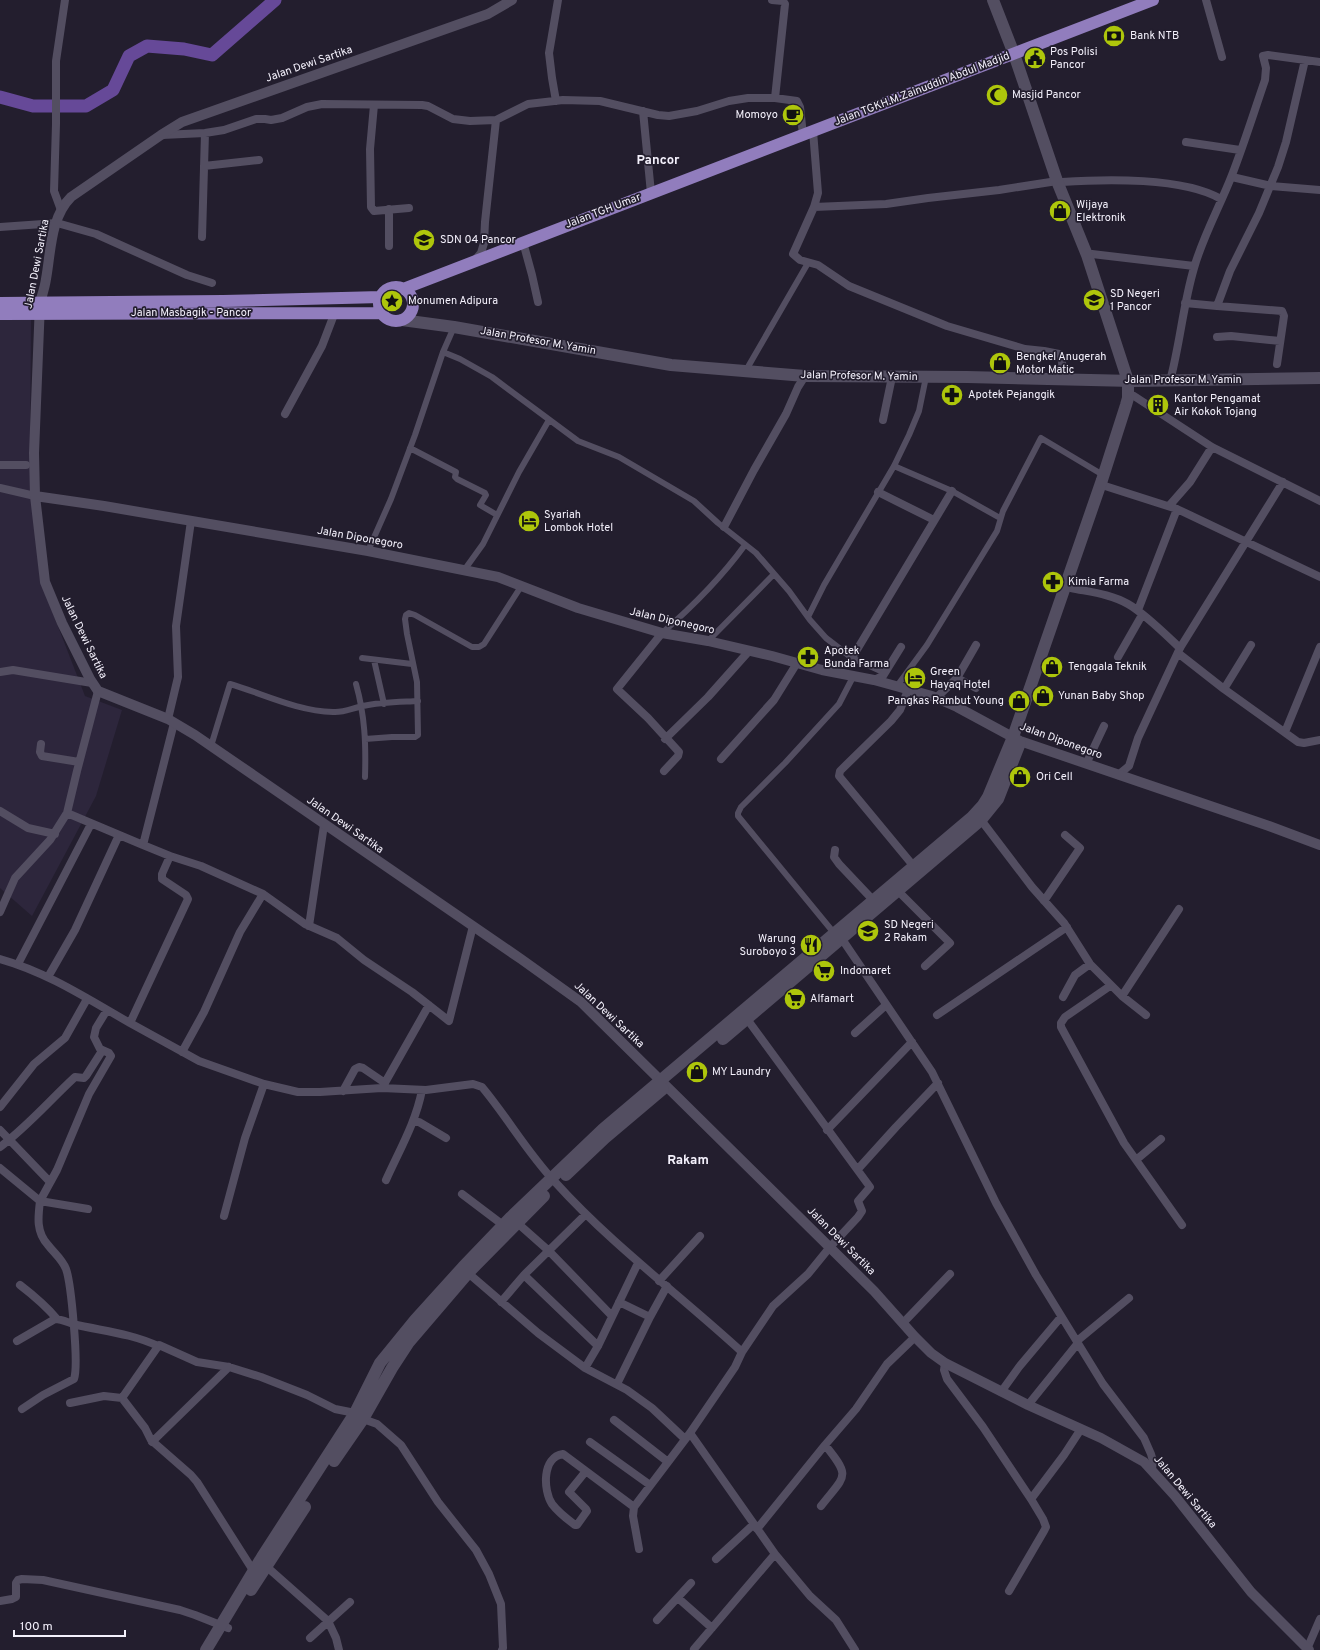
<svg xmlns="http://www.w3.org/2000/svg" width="1320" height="1650" viewBox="0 0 1320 1650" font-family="Overpass,sans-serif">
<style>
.built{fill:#2d263c}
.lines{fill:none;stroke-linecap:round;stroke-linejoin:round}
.river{stroke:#664998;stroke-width:13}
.pedestrian{stroke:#534e61;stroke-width:6}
.minor{stroke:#534e61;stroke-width:8}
.tertiary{stroke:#534e61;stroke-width:10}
.secondary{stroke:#534e61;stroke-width:12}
.primary{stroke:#917dbd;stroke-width:12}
.labels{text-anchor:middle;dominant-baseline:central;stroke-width:3.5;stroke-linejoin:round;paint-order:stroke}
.poi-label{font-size:11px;fill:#f4f1fc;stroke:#231e2e;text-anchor:start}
.street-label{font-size:11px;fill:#f4f1fc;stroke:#231e2e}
.quarter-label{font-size:13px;font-weight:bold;fill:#f4f1fc;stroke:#231e2e}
</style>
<rect width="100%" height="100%" fill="#231e2e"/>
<!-- built -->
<path class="built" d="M0,317H31L30,463L40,580L85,696L122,710L96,796L32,916L0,888Z"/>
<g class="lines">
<!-- river -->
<path class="river" d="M0,97L33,106H86L113,90L129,56L147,46L184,49L212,55L275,0"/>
<!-- pedestrian -->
<path class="pedestrian" d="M443,352L460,359L492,377L578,441L619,457L694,501L718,523L756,553L789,591L810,620L826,638L852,658L885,673
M745,372L808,263
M410,448L454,471L456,472L455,477L457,479L485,493L486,495L480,505L497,515
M894,466L952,491L1000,518
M368,551L391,499L415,435L443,352L454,327
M465,569L483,544L519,472L549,420
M808,617L824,585L894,466L909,435L919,411L926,377
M662,633C692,607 721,578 745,545
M708,641L774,574
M362,658L412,664
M374,660L384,704
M356,684C365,716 366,744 365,777
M897,686L927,645L997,531L1003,511L1041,438L1103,475
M365,739L392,737H415L418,735L417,682L407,634L405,619L406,615L409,613L415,615L472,647H479L484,644L522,585
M211,746L230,684C264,694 297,711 333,712C343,713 353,708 363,706C381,702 400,702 418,701
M834,933L738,816V813L741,807L785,763L839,704L853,677"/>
<!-- minor -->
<path class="minor" d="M772,0L783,1L785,4L775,98
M1206,0L1222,57
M556,101L552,78L549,53L558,0
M374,105L370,149L371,207L374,211L409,208
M643,111L651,193
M813,131L818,193L814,207L793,254L800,260L818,265L849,286L947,326L1025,349L1044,351L1059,354L1062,361L1063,379
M162,135L205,133L224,130L256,119H265L271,120L282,118L307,107L322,104L422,105L428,106L453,119L470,121L496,120L528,104L563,100L600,101L658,115L669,116L697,111L729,101L748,98H775L797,101L800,107L803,135
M1186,142L1240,150
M204,166L259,160
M1232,177L1271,186L1320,190
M1062,182C1105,179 1183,177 1221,199
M814,207L886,204L928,198L999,190L1057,181
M61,210L54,191L56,124V61L65,0
M0,227L57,223L96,234L187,275L212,283
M202,237L205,133
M523,242L532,275L538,302
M389,246V209
M1092,254L1194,266
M474,261L481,253L484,243L485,222L496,120
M1185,303L1217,306L1230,271L1259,213L1278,167L1286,142L1305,60
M1217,306L1282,311L1284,316L1277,364
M1217,337L1231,336L1280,341
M1170,381C1180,344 1183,305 1194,268C1203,236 1220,206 1232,175C1244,144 1254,112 1265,80L1266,68L1263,56L1268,55L1320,62
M1134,396L1212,447L1320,501
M285,414L322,346L335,312
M883,420L892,377
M0,465H26
M1105,486L1177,509L1320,577
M0,488L35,496
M878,492L934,520
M1169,506L1190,482L1212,447
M724,527L754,470L786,414L798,387L805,376
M1071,588C1090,592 1111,594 1128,604C1144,613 1166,635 1180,648
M1138,610L1177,509
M662,633L617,689L648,718L679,752L678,756L664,771
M1178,653L1224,689L1298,742L1304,743L1320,740
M1118,657L1142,615
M852,658L952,491
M0,672L13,670L92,683
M957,678L976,688
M874,680L883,676L901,647
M1224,689L1251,645
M908,690L900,710L891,721L840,771L839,776L916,869
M98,691L77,771L67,813L143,845
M936,698L957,678L976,645
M168,719L178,677L176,626L191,521
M174,723L143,845L170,856L162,874V879L186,895L188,899L130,1023L199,1061L264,1084L298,1092H320L382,1088L426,1090L473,1084L482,1087C508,1118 528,1154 556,1183C612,1245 680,1295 742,1352L735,1367L690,1433L634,1507
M1285,732L1320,647
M665,739L708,697L749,651
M41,744L40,752L42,756L79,762
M721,759L774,700L797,663
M1087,762L1104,726
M1118,775L1129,766L1138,738L1151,710L1180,648L1283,482
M0,811L28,828L55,834
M981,820L1032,887L1064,923L1090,964L1122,996L1146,1015
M835,850L834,857L839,864L873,900
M170,856L201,866L263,894
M898,891L950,943L925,966
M1044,901L1080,848L1065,835
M0,912L15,878L50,840L67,813
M309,926L324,825
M842,939L932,1072L996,1203L1036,1275L1103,1384L1144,1438L1151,1454L1153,1461L1152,1469
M0,959C47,972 88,999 130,1023
M18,964L91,824
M48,977L75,930L119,835
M1110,986L1065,1017L1061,1023V1027L1124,1143L1182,1225
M1122,996L1179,909
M1063,997L1075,975L1090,964
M937,1015L1067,927
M855,1033L886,1005
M182,1052L204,1012L240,932L263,894L305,924L337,938L364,960L412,992L449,1021L473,926
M382,1088L429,1005
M343,1091L355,1069L359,1067L363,1068L385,1083
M0,1107L34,1064L65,1038L87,999
M413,1122H419L446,1138
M0,1130L50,1182
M827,1130L912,1042
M0,1147C28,1126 50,1100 75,1077L84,1078L86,1076L102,1051
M1136,1160L1161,1139
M0,1168L40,1201C38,1217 36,1232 48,1245C54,1253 62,1259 66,1269C71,1283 79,1365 74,1379L43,1395L22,1409
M858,1169L896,1127L938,1083
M386,1180C399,1151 416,1122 422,1090
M462,1194L503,1225
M88,1209L40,1201L57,1170L89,1094L111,1056L109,1053L100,1049L94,1037L96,1028L107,1010
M224,1216L245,1138L264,1084
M514,1220L549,1251L612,1316
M468,1273L538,1333L585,1368L627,1390L652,1408L685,1439
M524,1275L598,1346
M659,1281L700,1236
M20,1285C33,1295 46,1306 57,1319
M501,1302L524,1275L586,1214
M619,1302L650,1317
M903,1323L950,1274
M17,1341L55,1319C61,1319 67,1322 73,1324C102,1331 130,1333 158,1346
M1077,1341L1129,1298
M742,1352L773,1306L808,1274L830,1247L858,1217L862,1211L858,1201L870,1187L747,1019
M945,1363L944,1370L947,1379L983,1427L1031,1499L1043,1519L1046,1527L1044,1531L1009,1591
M585,1368L598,1346L638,1263
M617,1384L650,1317L667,1286
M1001,1392L1019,1367L1061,1317
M122,1398L159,1345L197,1362L229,1367L261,1377L307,1395L335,1409L355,1413
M70,1403L104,1396L122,1398L145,1428L151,1440L191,1475L197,1482L256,1575
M1028,1405L1078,1343
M363,1419L377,1424L401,1445L438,1502L476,1550L489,1574L501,1604L503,1648L502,1650
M614,1420L668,1462
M690,1433L775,1554L810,1596L836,1620L855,1650
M152,1442L229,1367
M590,1442L650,1485
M586,1471L569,1492L586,1509L587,1511L577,1525H575C567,1519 558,1512 552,1504C543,1490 542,1457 563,1454L634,1507L633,1516L639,1549
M1031,1499L1064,1455L1081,1429
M821,1506C845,1475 852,1478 825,1445
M757,1529L825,1445L856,1409L887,1364L915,1337
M716,1559L754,1524
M267,1567L328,1621L336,1638L339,1650
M678,1598L712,1628
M0,1601L12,1599L16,1597V1583L18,1580L22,1579L43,1580L180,1610L195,1615L228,1628
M657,1620L691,1583
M310,1638L350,1602
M694,1649L775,1554
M1307,1649L1320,1619"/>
<!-- tertiary -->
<path class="tertiary" d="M512,0L488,14L182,122L161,135L71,197C50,218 51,252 46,279C45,287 42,295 40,303L34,453L35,496L45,582L62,623L90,679L98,691L168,719L195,735L521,959L581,1002L874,1291L915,1337L931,1353L945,1363L1028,1405L1101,1438L1144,1462L1175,1496L1251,1592L1309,1650
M35,496L104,506L368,551L498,577L578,608L662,633L708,641L772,656L822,670L874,680L932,696L957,707L1020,741L1269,826L1320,845"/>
<!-- secondary -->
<path class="secondary" d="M402,320L454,327L671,365L805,376L967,377L1133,381L1320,378
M723,1039L981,820L998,799L1020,743
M566,1175L605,1138L663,1089
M334,1461L363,1419L392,1368L409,1342L468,1273L544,1196
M251,1590L305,1507
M206,1650L262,1557L355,1413L380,1363L415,1320L463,1267L511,1217L603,1129L972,817L983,805L988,797L1013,737L1102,480L1126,405L1128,398V381L1087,255L1057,181L1014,54L993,0"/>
<!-- primary -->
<path class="primary" d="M379 304a17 17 0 1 1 34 0a17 17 0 1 1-34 0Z
M403,289L1153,0
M0,303L223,301L381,297
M0,314L381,313"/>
</g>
<!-- icons -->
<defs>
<g id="bank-disc" transform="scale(1.15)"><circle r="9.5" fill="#aec60b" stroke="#231e2e"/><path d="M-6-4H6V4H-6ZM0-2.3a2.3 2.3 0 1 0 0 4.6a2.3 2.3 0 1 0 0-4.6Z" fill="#111"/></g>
<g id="civic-disc" transform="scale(1.15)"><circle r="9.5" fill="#aec60b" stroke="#231e2e"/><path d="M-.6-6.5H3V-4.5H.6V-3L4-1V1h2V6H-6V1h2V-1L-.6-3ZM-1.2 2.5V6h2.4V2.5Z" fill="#111"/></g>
<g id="mosque-disc" transform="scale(1.15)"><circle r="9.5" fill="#aec60b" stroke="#231e2e"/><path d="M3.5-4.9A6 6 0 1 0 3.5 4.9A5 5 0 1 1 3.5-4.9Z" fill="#111"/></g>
<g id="cafe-disc" transform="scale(1.15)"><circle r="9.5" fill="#aec60b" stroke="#231e2e"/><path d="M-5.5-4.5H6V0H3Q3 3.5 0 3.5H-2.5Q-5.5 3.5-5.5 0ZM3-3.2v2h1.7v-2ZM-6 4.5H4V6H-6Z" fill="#111"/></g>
<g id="shop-disc" transform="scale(1.15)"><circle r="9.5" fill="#aec60b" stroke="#231e2e"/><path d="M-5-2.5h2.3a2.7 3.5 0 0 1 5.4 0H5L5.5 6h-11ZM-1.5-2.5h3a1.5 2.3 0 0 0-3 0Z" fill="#111"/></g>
<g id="school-disc" transform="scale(1.15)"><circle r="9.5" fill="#aec60b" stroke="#231e2e"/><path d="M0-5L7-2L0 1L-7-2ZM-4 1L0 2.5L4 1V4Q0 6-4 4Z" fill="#111"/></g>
<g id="sight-disc" transform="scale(1.15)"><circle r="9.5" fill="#aec60b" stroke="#231e2e"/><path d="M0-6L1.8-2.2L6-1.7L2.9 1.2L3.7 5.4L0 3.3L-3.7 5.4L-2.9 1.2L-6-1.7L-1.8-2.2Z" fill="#111"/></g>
<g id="pharmacy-disc" transform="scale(1.15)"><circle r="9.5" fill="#aec60b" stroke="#231e2e"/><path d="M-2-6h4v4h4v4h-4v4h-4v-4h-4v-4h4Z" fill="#111"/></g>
<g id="building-disc" transform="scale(1.15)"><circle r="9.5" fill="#aec60b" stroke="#231e2e"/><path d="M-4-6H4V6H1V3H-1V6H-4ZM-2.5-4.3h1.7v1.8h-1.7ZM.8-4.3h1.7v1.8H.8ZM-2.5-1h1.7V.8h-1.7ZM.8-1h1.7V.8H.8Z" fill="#111"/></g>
<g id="hotel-disc" transform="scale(1.15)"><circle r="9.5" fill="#aec60b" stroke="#231e2e"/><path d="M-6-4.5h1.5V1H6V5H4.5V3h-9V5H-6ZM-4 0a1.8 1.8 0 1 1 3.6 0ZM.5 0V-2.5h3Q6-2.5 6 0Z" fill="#111"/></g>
<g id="restaurant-disc" transform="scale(1.15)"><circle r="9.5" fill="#aec60b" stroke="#231e2e"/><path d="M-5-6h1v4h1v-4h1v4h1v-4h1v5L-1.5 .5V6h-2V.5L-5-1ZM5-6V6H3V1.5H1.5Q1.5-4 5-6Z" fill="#111"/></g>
<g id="supermarket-disc" transform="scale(1.15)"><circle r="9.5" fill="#aec60b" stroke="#231e2e"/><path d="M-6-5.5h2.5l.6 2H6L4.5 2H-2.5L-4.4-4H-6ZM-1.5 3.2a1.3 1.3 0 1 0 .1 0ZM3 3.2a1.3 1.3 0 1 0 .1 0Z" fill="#111"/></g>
</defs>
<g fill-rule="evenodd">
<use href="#bank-disc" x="1114" y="36"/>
<use href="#civic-disc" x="1035" y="58"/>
<use href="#mosque-disc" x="997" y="95"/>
<use href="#cafe-disc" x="793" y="115"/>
<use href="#shop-disc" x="1060" y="211"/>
<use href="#school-disc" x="424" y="240"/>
<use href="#school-disc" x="1094" y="300"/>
<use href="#sight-disc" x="392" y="301"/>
<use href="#shop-disc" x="1000" y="363"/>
<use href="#pharmacy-disc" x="952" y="395"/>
<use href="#building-disc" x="1158" y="405"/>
<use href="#hotel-disc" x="529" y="521"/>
<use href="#pharmacy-disc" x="1053" y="582"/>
<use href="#pharmacy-disc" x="808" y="657"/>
<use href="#shop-disc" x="1052" y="667"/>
<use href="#hotel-disc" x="915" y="678"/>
<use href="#shop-disc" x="1043" y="696"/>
<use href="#shop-disc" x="1019" y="701"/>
<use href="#shop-disc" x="1020" y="777"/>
<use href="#school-disc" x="868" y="931"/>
<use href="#restaurant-disc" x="811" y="945"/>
<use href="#supermarket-disc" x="824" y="971"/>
<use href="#supermarket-disc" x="795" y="999"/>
<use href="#shop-disc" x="697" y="1072"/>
</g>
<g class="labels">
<!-- poi labels -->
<g class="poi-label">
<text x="1130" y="36">Bank NTB</text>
<text x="1050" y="52">Pos Polisi<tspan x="1050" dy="13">Pancor</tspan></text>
<text x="1012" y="95">Masjid Pancor</text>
<text x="778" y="115" text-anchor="end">Momoyo</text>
<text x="1076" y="205">Wijaya<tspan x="1076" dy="13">Elektronik</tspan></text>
<text x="440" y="240">SDN 04 Pancor</text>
<text x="1110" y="294">SD Negeri<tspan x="1110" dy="13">1 Pancor</tspan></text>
<text x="408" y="301">Monumen Adipura</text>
<text x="1016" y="357">Bengkel Anugerah<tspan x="1016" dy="13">Motor Matic</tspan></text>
<text x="968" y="395">Apotek Pejanggik</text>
<text x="1174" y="399">Kantor Pengamat<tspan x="1174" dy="13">Air Kokok Tojang</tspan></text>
<text x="544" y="515">Syariah<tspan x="544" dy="13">Lombok Hotel</tspan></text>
<text x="1068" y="582">Kimia Farma</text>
<text x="824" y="651">Apotek<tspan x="824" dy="13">Bunda Farma</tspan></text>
<text x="1068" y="667">Tenggala Teknik</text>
<text x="930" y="672">Green<tspan x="930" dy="13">Hayaq Hotel</tspan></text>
<text x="1058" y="696">Yunan Baby Shop</text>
<text x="1004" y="701" text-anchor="end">Pangkas Rambut Young</text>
<text x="1036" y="777">Ori Cell</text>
<text x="884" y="925">SD Negeri<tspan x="884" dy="13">2 Rakam</tspan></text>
<text x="796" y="939" text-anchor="end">Warung<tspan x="796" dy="13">Suroboyo 3</tspan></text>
<text x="840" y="971">Indomaret</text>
<text x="810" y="999">Alfamart</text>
<text x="712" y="1072">MY Laundry</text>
</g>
<!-- street labels -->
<g class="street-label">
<text transform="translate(309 64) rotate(-19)">Jalan Dewi Sartika</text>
<text transform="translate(922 89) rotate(-21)">Jalan TGKH.M.Zainuddin Abdul Madjid</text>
<text transform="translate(603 211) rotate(-21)">Jalan TGH Umar</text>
<text transform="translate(37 264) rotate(-79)">Jalan Dewi Sartika</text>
<text x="191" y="313">Jalan Masbagik - Pancor</text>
<text transform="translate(538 341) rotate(10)">Jalan Profesor M. Yamin</text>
<text transform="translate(859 376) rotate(1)">Jalan Profesor M. Yamin</text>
<text x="1183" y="380">Jalan Profesor M. Yamin</text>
<text transform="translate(360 538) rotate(10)">Jalan Diponegoro</text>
<text transform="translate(672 621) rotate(13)">Jalan Diponegoro</text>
<text transform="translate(84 637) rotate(64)">Jalan Dewi Sartika</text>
<text transform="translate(1061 741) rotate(20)">Jalan Diponegoro</text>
<text transform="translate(345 825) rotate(35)">Jalan Dewi Sartika</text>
<text transform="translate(609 1015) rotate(43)">Jalan Dewi Sartika</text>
<text transform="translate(841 1241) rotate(45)">Jalan Dewi Sartika</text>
<text transform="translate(1185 1492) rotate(50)">Jalan Dewi Sartika</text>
</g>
<!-- quarter labels -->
<g class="quarter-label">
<text x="658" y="161">Pancor</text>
<text x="688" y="1161">Rakam</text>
</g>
</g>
<!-- scale -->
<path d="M14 1630v6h111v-6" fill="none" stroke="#f4f1fc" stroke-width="2"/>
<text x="20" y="1630" font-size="12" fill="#f4f1fc" stroke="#231e2e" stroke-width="3" paint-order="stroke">100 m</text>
</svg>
